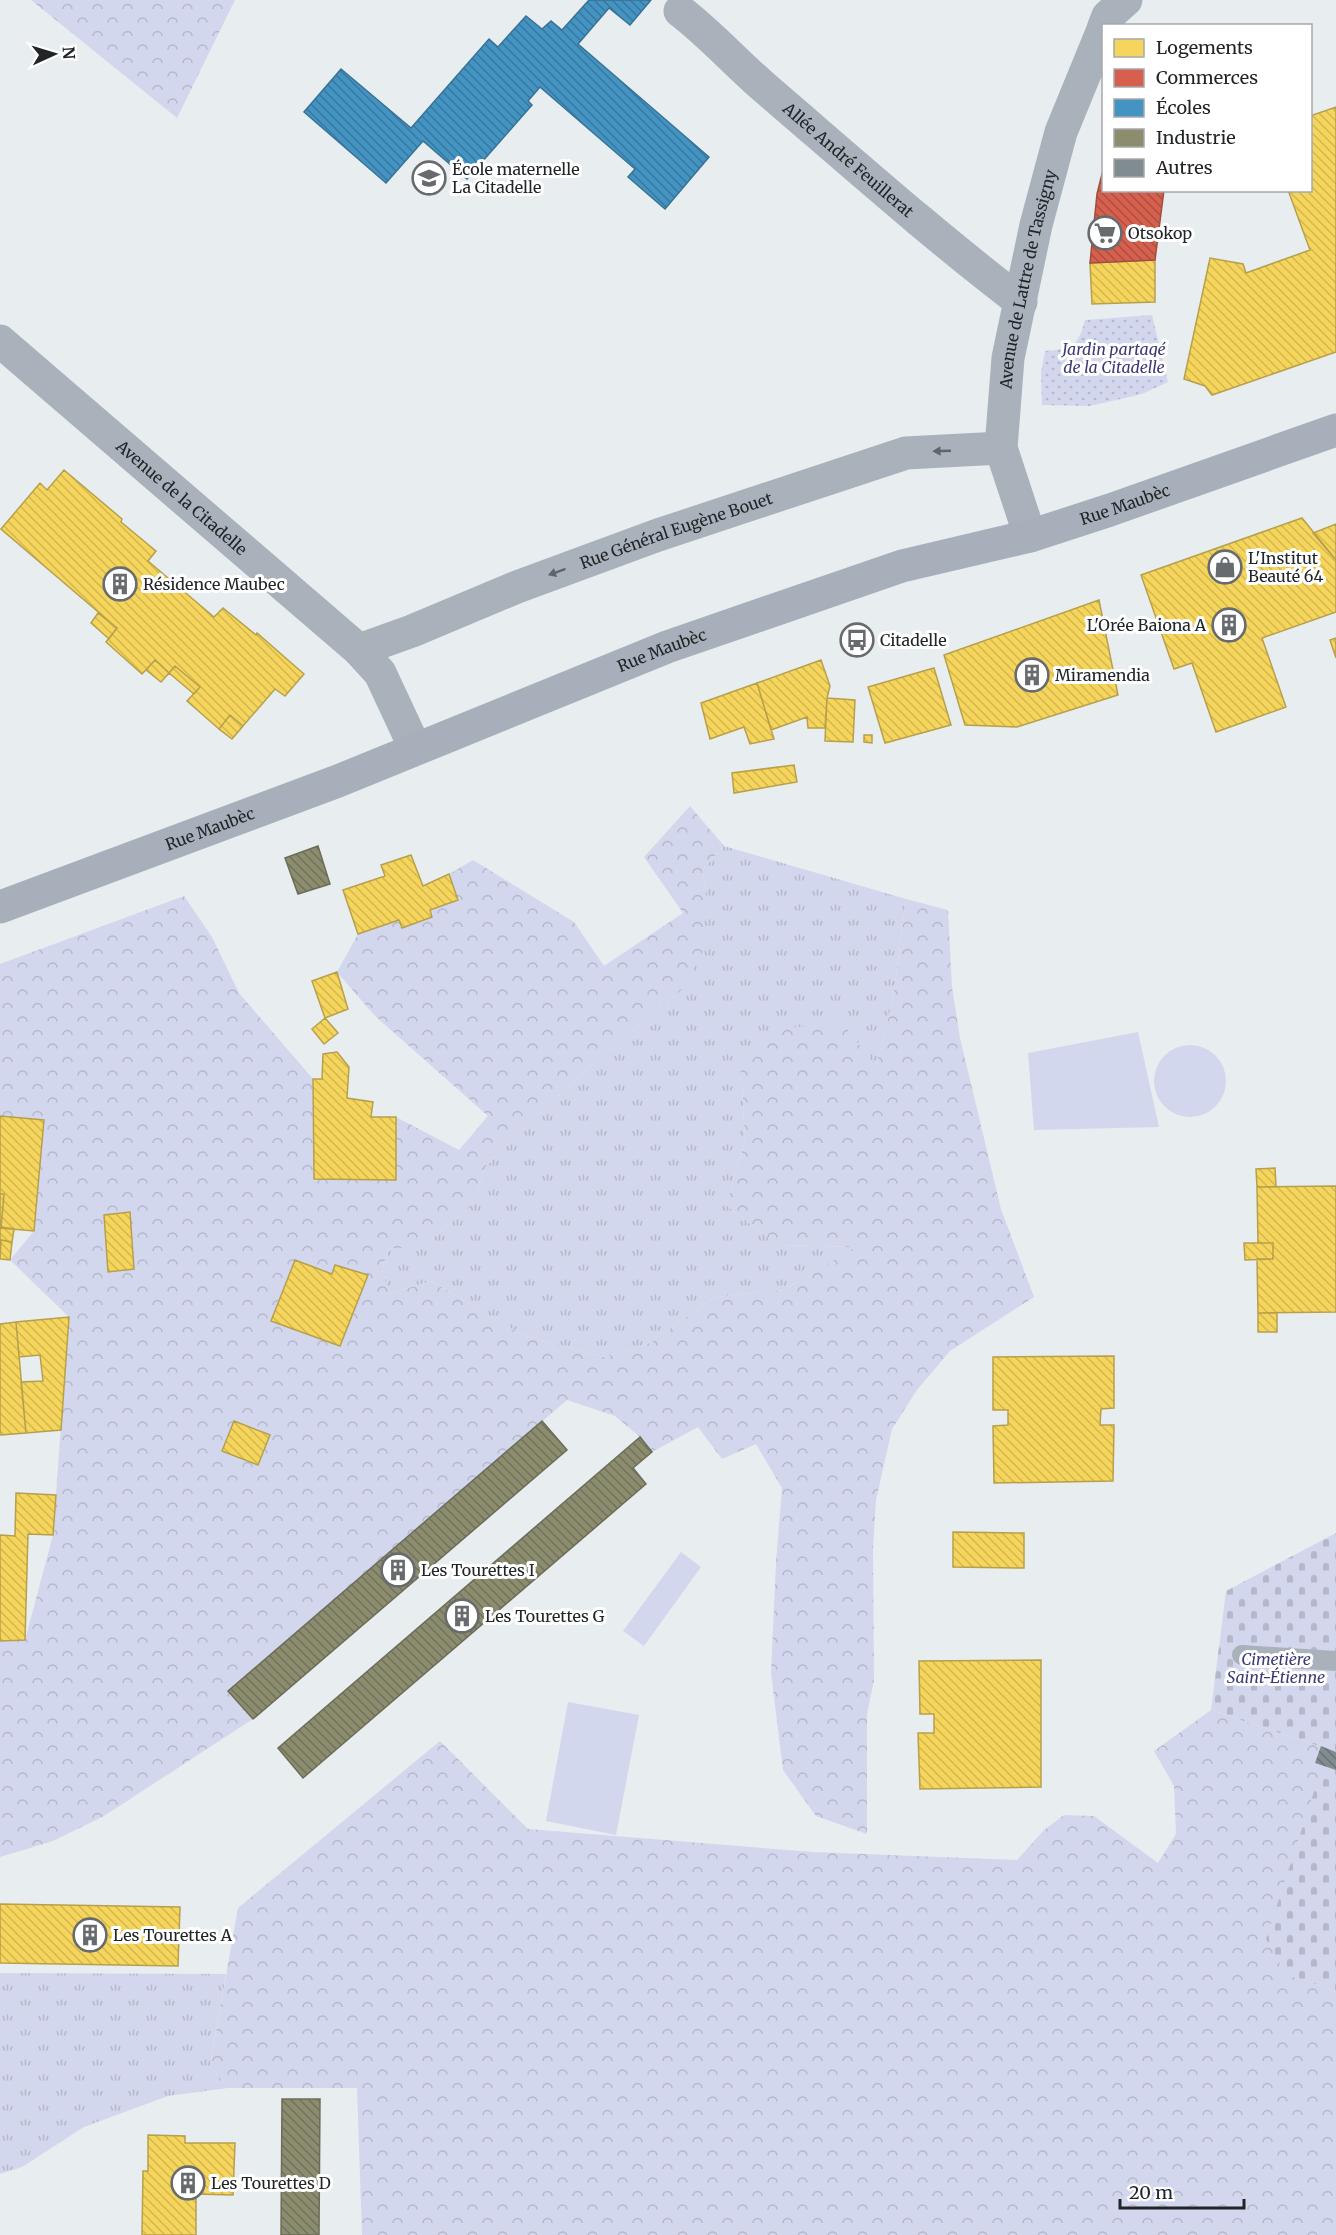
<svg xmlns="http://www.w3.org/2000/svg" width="1336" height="2235" viewBox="0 0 1336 2235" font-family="Merriweather,serif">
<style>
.grass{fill:url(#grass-tufts)}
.forest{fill:url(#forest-crowns)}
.cemetery{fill:url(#cemetery-stones)}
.park{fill:#d3d7ed}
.garden{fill:url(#garden-dots)}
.homes{fill:url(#homes-back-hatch);stroke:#b6a04c;stroke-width:1.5}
.shops{fill:url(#shops-back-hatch);stroke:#a04e42;stroke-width:1.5}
.schools{fill:url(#schools-back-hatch);stroke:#397294;stroke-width:1.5}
.industry{fill:url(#industry-back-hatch);stroke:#6c6d59;stroke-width:1.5}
.building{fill:url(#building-back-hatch)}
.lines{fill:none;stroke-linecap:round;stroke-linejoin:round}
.service{stroke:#a9b1bb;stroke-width:20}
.minor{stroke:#a9b1bb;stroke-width:33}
.secondary{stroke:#a7afba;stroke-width:33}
.oneway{fill:#5f646a}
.labels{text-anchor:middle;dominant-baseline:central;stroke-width:6;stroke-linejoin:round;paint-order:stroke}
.street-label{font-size:16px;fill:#222527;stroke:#fff}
.poi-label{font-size:16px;fill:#222527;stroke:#fff;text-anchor:start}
.park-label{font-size:16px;font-style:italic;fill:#3b3a76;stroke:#fff}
</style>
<defs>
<pattern id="grass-tufts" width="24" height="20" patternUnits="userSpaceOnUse" patternTransform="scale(1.5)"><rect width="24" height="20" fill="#d3d7ed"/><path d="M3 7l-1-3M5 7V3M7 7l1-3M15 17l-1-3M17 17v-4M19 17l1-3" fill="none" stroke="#b5b8cb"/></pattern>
<pattern id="forest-crowns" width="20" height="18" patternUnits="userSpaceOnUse" patternTransform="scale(1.5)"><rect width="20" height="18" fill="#d3d7ed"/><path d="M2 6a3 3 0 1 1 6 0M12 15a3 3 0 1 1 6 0" fill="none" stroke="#b5b8cb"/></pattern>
<pattern id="cemetery-stones" width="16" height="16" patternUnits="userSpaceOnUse" patternTransform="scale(1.5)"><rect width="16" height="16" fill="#d3d7ed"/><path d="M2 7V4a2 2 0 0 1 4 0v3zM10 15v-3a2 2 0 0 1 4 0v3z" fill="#b5b8cb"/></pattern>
<pattern id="garden-dots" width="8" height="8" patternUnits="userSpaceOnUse" patternTransform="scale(1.5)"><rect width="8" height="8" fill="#d3d7ed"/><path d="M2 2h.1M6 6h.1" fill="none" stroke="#b5b8cb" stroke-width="1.8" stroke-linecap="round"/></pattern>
<pattern id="homes-back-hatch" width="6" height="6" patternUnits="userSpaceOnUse" patternTransform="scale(1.5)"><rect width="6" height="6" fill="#f6d55c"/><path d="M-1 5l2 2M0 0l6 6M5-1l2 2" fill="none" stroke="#d3b750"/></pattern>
<pattern id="shops-back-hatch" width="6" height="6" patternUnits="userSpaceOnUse" patternTransform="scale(1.5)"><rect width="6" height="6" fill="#d6604d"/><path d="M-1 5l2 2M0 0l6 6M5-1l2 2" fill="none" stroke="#ad4f40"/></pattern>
<pattern id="schools-back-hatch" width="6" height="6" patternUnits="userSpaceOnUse" patternTransform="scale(1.5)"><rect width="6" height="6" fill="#4393c3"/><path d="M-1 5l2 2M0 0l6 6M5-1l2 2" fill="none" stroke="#38789e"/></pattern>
<pattern id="industry-back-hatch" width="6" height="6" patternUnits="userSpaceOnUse" patternTransform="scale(1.5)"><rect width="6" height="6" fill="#8c8c6e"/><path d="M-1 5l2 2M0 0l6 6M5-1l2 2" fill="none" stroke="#72725a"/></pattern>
<pattern id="building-back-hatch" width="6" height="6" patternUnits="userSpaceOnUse" patternTransform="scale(1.5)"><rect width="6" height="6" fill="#818c90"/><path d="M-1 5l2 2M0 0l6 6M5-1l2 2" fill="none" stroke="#697276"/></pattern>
</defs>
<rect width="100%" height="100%" fill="#e8edf0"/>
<!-- grass -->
<path class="grass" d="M724,846L906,899L893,999L876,1067L741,1064L745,1142L726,1205L778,1245L857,1247L784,1290L715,1297L650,1343L604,1357L522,1335L431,1281L389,1294L382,1269L389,1248H421L471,1206L486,1166L529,1123L586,1070L684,988L706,889L702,870Z
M0,1973L226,1974L210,2066L228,2088L168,2096L84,2127L22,2167L0,2174Z"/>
<!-- forest -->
<path class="forest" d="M31,0H235L177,118Z
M690,806L724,846L702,870L706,889L703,951L684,988L586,1070L529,1123L486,1166L471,1206L421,1248H389L382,1269L389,1294L431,1281L522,1335L604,1357L650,1343L715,1297L784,1290L856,1247L778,1245L726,1205L745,1142L741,1064L777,1029L842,1023L876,1066L893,999L906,899L948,910L952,987L960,1038L1001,1209L1034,1297L950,1351L917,1390L892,1429L876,1500L873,1549L874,1680L867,1714V1834L816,1816L783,1770L771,1673L776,1562L782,1488L756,1444L722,1459L698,1427L652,1452L640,1437L615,1416L567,1400L228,1691L253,1719L104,1816L53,1841L0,1857V1641L25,1640L53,1535L69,1317L10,1260L34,1231L44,1121L0,1116V964L184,896L212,937L239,993L313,1079L314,1179L396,1180V1117L459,1150L488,1116L375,1016L337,972L358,934L399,920L432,916L430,910L458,900L449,874L473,860L574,922L604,966L683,913L644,857Z
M1211,1710L1328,1749L1286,1974L1336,1991V2235H362L357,2088H228L210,2066L238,1908L440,1741L528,1829L813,1852L1017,1860L1044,1830L1064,1815L1094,1816L1158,1863L1176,1834L1174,1786L1154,1751Z"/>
<!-- cemetery -->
<path class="cemetery" d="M1336,1533V1991L1286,1974L1266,1939L1328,1749L1211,1710L1226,1591Z"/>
<!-- park -->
<path class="park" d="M1138,1032L1159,1127L1034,1130L1028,1053Z
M1154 1081a36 36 0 1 1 72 0a36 36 0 1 1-72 0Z
M681,1552L701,1567L644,1646L623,1631Z
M568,1702L639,1715L616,1835L546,1821Z"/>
<!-- garden -->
<path class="garden" d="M1152,315L1168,382L1142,394L1090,406L1042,405L1041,373L1045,351C1072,349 1078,347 1085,320Z"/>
<!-- homes -->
<path class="homes" d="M1336,107V352L1212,395L1205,386L1184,379L1210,258L1243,264L1246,273L1310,250L1288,190H1310V116Z
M1155,260V302L1092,304L1090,263Z
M64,470L122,519L121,522L156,551L148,561L214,617L223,608L256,635L257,633L304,674L285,696L275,689L243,726L230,715L219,729L187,701L200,687L175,666L169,673L155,660L142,674L106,642L117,628L1,529L40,483L47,490Z
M1302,518L1336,560V612L1262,638L1286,707L1216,732L1192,663L1174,669L1141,575Z
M1336,524V560L1313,533Z
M1099,600L1118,695L1017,727L965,725L944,655Z
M98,613L117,628L109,639L91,623Z
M1336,638V658L1330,640Z
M155,660L169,673L161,682L146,670Z
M821,660L830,686L827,698L825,728H808L807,717L771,730L757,683Z
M175,666L200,687L194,694L169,673Z
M934,668L951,725L885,743L868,687Z
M757,683L774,739L750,744L744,727L710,739L701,703Z
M827,698L855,700L853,742L825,741Z
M230,715L243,726L232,739L219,729Z
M864,735H872V743L864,742Z
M794,765L797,782L734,793L732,773Z
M411,855L423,886L449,874L458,900L430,910L432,917L402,928L399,920L358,934L343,890L385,876L381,865Z
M337,972L348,1009L325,1018L312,981Z
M325,1018L338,1033L324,1044L312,1029Z
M337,1052L349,1067L347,1098L373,1102L371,1117H396V1180L314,1179L313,1079H322L323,1054Z
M0,1116L44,1120L34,1231L1,1228L4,1194H0Z
M1275,1168L1276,1187H1257L1256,1169Z
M1336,1186V1312L1258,1313L1257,1259H1273V1243H1258L1257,1187Z
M0,1194H4L1,1228L0,1227Z
M130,1212L134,1269L108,1272L104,1215Z
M0,1227L14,1229L12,1242L1,1240L0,1247Z
M1,1240L12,1242L10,1260L0,1259Z
M1244,1243H1273V1259L1245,1260Z
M295,1260L332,1274L335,1265L368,1275L340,1346L271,1321Z
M1258,1313H1277V1332H1258Z
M69,1317L61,1430L26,1433L21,1382L43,1381L40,1355L19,1357L16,1322Z
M16,1322L26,1433L0,1435V1324Z
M1114,1356V1408L1101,1409L1100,1425H1114L1113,1481L994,1483L993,1426L1008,1425V1410H993V1357Z
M234,1421L270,1435L258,1465L222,1451Z
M16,1493L56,1495L53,1535L28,1534L25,1640L0,1641V1535L15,1536Z
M953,1532L1024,1533V1568L953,1567Z
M1041,1660V1787L920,1789L918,1733H934V1714H920L919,1661Z
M0,1904L180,1907L178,1966L0,1963Z
M148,2135L185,2136V2143H235L233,2195L196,2194V2235H142L143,2171H148Z"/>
<!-- shops -->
<path class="shops" d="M1104,166V190H1164L1155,260L1090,263L1097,194Z"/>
<!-- schools -->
<path class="schools" d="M589,0H651L630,25L609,8L578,44L709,157L665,209L628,177L635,169L540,87L528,101L532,105L467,179L423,141L386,183L304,112L341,69L411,128L489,39L498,47L526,16L542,29L551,21L562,30Z"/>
<!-- industry -->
<path class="industry" d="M318,846L330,884L298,894L285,858Z
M542,1421L567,1450L253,1719L228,1691Z
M640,1437L652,1452L633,1468L646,1484L303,1778L278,1748Z
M282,2099H320L319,2235H281Z"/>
<!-- building -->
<path class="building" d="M1321,1746L1336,1752V1770L1315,1763Z"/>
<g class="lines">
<!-- service -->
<path class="service" d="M1242,1655L1336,1661"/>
<!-- minor -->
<g class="minor">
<path id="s1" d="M680,11C710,34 736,63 765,88C849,160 933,235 1021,302"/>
<path d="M1104,26L1108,16L1126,0"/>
<path id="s2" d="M0,341L359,650L380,673L415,748"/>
<path id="s3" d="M1030,536L1001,448L1008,358L1036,225L1061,132L1104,27"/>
<path id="s4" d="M359,650L412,631L517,587L658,535L906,453L1001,448"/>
</g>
<!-- secondary -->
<path class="secondary" id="s5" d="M0,907L338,781L667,647L902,566L1030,536L1110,510L1336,430"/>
</g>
<!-- one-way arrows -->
<defs><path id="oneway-solid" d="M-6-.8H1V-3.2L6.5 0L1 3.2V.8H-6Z" transform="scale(1.5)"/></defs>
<g class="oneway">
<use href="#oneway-solid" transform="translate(942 451) rotate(178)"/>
<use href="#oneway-solid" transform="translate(557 572) rotate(160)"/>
</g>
<!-- icons -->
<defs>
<g id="school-ring" transform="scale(1.725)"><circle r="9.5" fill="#fff" stroke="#676b6d" stroke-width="1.5"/><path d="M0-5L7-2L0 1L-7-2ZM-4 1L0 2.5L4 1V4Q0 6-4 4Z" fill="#676b6d"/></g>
<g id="supermarket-ring" transform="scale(1.725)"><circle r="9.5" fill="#fff" stroke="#676b6d" stroke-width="1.5"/><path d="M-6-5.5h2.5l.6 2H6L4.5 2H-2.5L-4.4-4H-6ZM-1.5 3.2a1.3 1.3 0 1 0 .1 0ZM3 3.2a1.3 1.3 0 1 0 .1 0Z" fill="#676b6d"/></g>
<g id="shop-ring" transform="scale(1.725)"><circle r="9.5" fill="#fff" stroke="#676b6d" stroke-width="1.5"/><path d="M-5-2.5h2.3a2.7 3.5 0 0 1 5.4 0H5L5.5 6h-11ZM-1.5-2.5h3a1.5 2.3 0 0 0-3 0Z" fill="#676b6d"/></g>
<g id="building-ring" transform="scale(1.725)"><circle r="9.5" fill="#fff" stroke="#676b6d" stroke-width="1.5"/><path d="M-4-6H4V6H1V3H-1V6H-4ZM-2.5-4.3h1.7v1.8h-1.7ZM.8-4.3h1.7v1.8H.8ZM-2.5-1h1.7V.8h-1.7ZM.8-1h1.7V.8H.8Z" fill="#676b6d"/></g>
<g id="bus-ring" transform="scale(1.725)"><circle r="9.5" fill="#fff" stroke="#676b6d" stroke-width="1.5"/><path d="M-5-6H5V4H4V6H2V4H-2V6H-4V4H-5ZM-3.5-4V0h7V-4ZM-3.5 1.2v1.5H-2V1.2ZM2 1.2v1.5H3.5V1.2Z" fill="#676b6d"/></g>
</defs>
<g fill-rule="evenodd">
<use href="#school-ring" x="429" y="178"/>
<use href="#supermarket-ring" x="1105" y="233"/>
<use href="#shop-ring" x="1225" y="567"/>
<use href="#building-ring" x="120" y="584"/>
<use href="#building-ring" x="1229" y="625"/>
<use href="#bus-ring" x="857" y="640"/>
<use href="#building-ring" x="1032" y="675"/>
<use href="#building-ring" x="398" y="1570"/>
<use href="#building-ring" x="462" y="1616"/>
<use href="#building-ring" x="90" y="1935"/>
<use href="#building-ring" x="188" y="2183"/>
</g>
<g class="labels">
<!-- street labels -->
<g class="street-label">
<text stroke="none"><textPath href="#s1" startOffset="225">Allée André Feuillerat</textPath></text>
<text stroke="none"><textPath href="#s3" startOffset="264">Avenue de Lattre de Tassigny</textPath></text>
<text stroke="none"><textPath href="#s2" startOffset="240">Avenue de la Citadelle</textPath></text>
<text stroke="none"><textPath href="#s5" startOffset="1196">Rue Maubèc</textPath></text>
<text stroke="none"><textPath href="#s4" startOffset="339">Rue Général Eugène Bouet</textPath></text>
<text stroke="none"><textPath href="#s5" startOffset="710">Rue Maubèc</textPath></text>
<text stroke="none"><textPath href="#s5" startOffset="224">Rue Maubèc</textPath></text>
</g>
<!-- poi labels -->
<g class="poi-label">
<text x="452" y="169">École maternelle<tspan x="452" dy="18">La Citadelle</tspan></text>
<text x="1128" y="233">Otsokop</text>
<text x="1248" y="558">L'Institut<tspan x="1248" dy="18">Beauté 64</tspan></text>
<text x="143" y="584">Résidence Maubec</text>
<text x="1206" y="625" text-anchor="end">L'Orée Baiona A</text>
<text x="880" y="640">Citadelle</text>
<text x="1055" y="675">Miramendia</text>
<text x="421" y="1570">Les Tourettes I</text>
<text x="485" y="1616">Les Tourettes G</text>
<text x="113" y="1935">Les Tourettes A</text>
<text x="211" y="2183">Les Tourettes D</text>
</g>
<!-- park labels -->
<g class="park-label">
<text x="1114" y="349">Jardin partagé<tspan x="1114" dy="18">de la Citadelle</tspan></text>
<text x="1276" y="1659">Cimetière<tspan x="1276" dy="18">Saint-Étienne</tspan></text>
</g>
</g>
<!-- legend -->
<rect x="1102" y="24" width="210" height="168" fill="#ffffff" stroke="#a7a8a9" stroke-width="1.5"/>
<rect x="1114" y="39" width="30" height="18" fill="#f6d55c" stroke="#a7a8a9" stroke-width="1.5"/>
<text x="1156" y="54" font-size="18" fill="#222527">Logements</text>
<rect x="1114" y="69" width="30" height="18" fill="#d6604d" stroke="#a7a8a9" stroke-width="1.5"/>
<text x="1156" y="84" font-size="18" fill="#222527">Commerces</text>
<rect x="1114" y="99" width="30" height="18" fill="#4393c3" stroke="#a7a8a9" stroke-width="1.5"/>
<text x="1156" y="114" font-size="18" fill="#222527">Écoles</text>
<rect x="1114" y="129" width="30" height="18" fill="#8c8c6e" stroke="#a7a8a9" stroke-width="1.5"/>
<text x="1156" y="144" font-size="18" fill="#222527">Industrie</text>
<rect x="1114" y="159" width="30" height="18" fill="#818c90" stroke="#a7a8a9" stroke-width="1.5"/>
<text x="1156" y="174" font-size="18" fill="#222527">Autres</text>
<!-- north arrow -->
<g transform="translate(54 54) rotate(86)" stroke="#ffffff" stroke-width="4.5" paint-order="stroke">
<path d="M0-4.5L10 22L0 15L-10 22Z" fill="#222527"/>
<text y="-9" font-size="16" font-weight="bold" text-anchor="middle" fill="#222527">N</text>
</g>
<!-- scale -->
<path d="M1120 2199v9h124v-9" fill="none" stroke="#222527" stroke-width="3"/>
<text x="1129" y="2199" font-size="18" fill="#222527" stroke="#ffffff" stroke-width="4.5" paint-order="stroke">20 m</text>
</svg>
